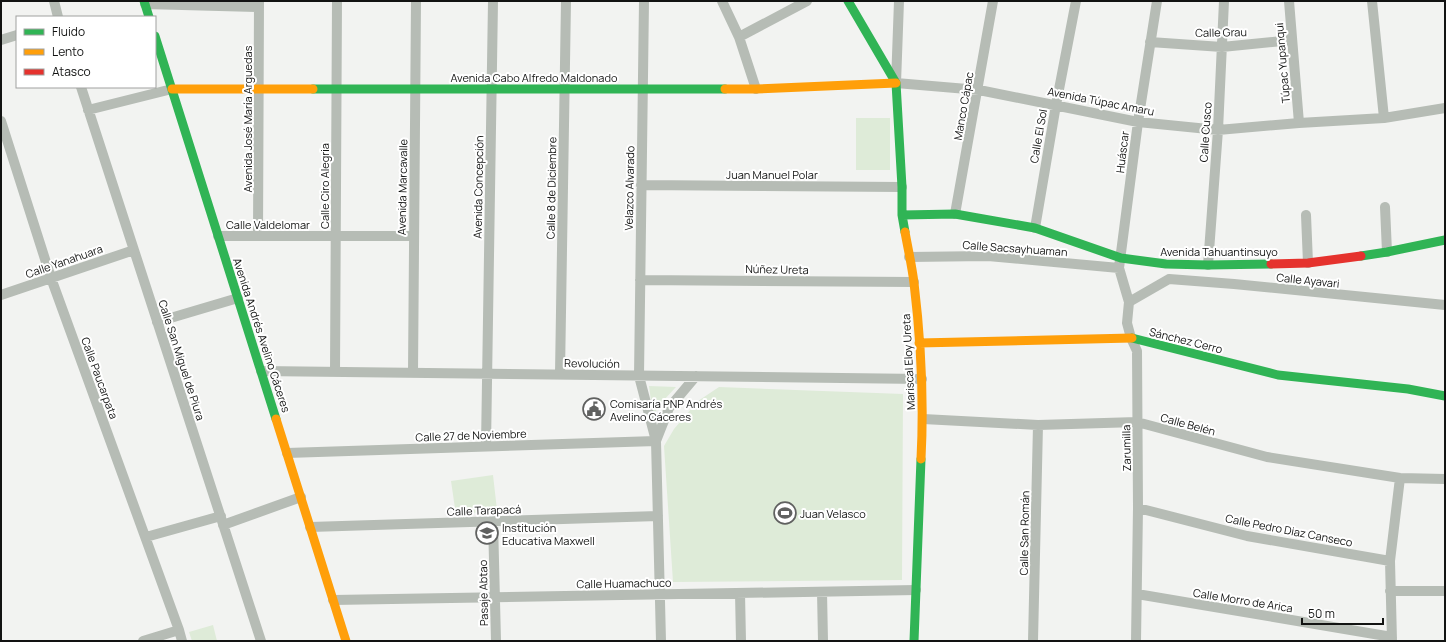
<svg xmlns="http://www.w3.org/2000/svg" width="1446" height="642" viewBox="0 0 1446 642" font-family="Manrope,sans-serif">
<style>
.green{fill:#deebd8}
.lines{fill:none;stroke-linecap:round;stroke-linejoin:round}
.street{stroke:#b6bcb5;stroke-width:10}
.fast{stroke:#30b455;stroke-width:9}
.slow{stroke:#ff9f0a;stroke-width:9}
.jam{stroke:#e5322d;stroke-width:9}
.labels{text-anchor:middle;dominant-baseline:central;stroke-width:4;stroke-linejoin:round;paint-order:stroke}
.street-label{font-size:11px;fill:#121312;stroke:#fff}
.poi-label{font-size:11px;fill:#121312;stroke:#fff;text-anchor:start}
</style>
<rect width="100%" height="100%" fill="#f2f3f1"/>
<!-- green -->
<path class="green" d="M856,118H890V170H856Z
M649,386L676,387L663,401L653,415Z
M719,387L903,394L902,580L673,582L664,446L674,429L698,401Z
M493,475L497,510L456,515L451,481Z
M213,625L217,641H192L189,632Z"/>
<g class="lines">
<!-- street -->
<path class="street" d="M54,1L58,17
M644,1L639,376L656,441L661,641
M722,1L739,37L756,89
M899,1L896,83L979,90L1138,122L1218,130L1299,123L1384,118L1445,108
M1289,1L1299,123
M1372,1L1384,118
M145,4L259,7
M739,37L807,1
M1,40L17,35
M1150,42L1222,47L1292,40
M81,87L261,641
M88,110L172,89
M1,121L51,278L179,630L182,641
M641,185L902,187
M1385,207L1387,252
M955,214L993,1
M1306,215L1308,263
M1035,228L1056,105L1076,1
M218,236H414
M258,236L259,1
M909,257L988,256L1119,268
M1208,265L1218,130L1224,1
M1169,279L1234,284L1445,305
M640,280L914,282
M1,295L134,250
M1129,302L1169,279
M157,322L238,298
M261,371L922,379
M335,372L337,1
M413,373L416,1
M560,374L566,1
M923,419L1038,425L1137,422L1267,457L1400,478L1445,479
M486,446L493,1
M287,453L656,441L669,408L696,376
M1138,508L1247,536L1390,561
M493,521L496,641
M223,525L301,497
M310,527L658,516
M146,537L221,516
M1390,591H1445
M822,592L823,641
M740,593L741,641
M1137,594L1392,637
M333,600L916,590
M143,641L179,630
M1033,641L1038,425
M1136,641L1138,508L1137,351L1131,338L1127,323L1129,302L1119,268L1138,122L1157,1
M1392,641L1390,561L1400,478"/>
<!-- fast -->
<path class="fast" d="M144,1L149,17
M848,1L896,83L902,187V215L905,232
M155,36L276,419
M313,89H725
M902,215L955,214L1035,228L1121,258L1166,264L1208,265L1271,264
M1361,256L1387,252L1445,240
M1132,338L1278,375L1408,389L1445,396
M914,641L921,459"/>
<!-- slow -->
<path class="slow" d="M172,89H313
M725,89H756L896,83
M905,232C908,249 912,266 914,283C921,341 924,401 921,459
M919,343L1132,338
M276,419L346,641"/>
<!-- jam -->
<path class="jam" d="M1271,264L1308,263L1361,256"/>
</g>
<!-- icons -->
<defs>
<g id="civic-ring" transform="scale(1.15)"><circle r="9.5" fill="#fff" stroke="#606160" stroke-width="1.5"/><path d="M-.6-6.5H3V-4.5H.6V-3L4-1V1h2V6H-6V1h2V-1L-.6-3ZM-1.2 2.5V6h2.4V2.5Z" fill="#606160"/></g>
<g id="stadium-ring" transform="scale(1.15)"><circle r="9.5" fill="#fff" stroke="#606160" stroke-width="1.5"/><path d="M0-5a6.5 5 0 1 0 0 10a6.5 5 0 1 0 0-10ZM-3.5-1.8h7v3.6h-7Z" fill="#606160"/></g>
<g id="school-ring" transform="scale(1.15)"><circle r="9.5" fill="#fff" stroke="#606160" stroke-width="1.5"/><path d="M0-5L7-2L0 1L-7-2ZM-4 1L0 2.5L4 1V4Q0 6-4 4Z" fill="#606160"/></g>
</defs>
<g fill-rule="evenodd">
<use href="#civic-ring" x="594" y="409"/>
<use href="#stadium-ring" x="785" y="513"/>
<use href="#school-ring" x="487" y="533"/>
</g>
<g class="labels">
<!-- street labels -->
<g class="street-label">
<text transform="translate(1221 32) rotate(-1)">Calle Grau</text>
<text transform="translate(1282 63) rotate(-95)">Túpac Yupanqui</text>
<text x="534" y="77">Avenida Cabo Alfredo Maldonado</text>
<text transform="translate(1101 101) rotate(11)">Avenida Túpac Amaru</text>
<text transform="translate(963 106) rotate(-80)">Manco Cápac</text>
<text transform="translate(247 119) rotate(-90)">Avenida José María Arguedas</text>
<text transform="translate(1205 132) rotate(-86)">Calle Cusco</text>
<text transform="translate(1038 136) rotate(-80)">Calle El Sol</text>
<text transform="translate(1122 152) rotate(-83)">Huáscar</text>
<text x="772" y="174">Juan Manuel Polar</text>
<text transform="translate(324 186) rotate(-90)">Calle Ciro Alegria</text>
<text transform="translate(402 187) rotate(-89)">Avenida Marcavalle</text>
<text transform="translate(478 187) rotate(-89)">Avenida Concepción</text>
<text transform="translate(551 188) rotate(-89)">Calle 8 de Diciembre</text>
<text transform="translate(629 188) rotate(-89)">Velazco Alvarado</text>
<text x="268" y="224">Calle Valdelomar</text>
<text transform="translate(1015 248) rotate(4)">Calle Sacsayhuaman</text>
<text x="1219" y="251">Avenida Tahuantinsuyo</text>
<text transform="translate(64 261) rotate(-19)">Calle Yanahuara</text>
<text transform="translate(777 269) rotate(1)">Núñez Ureta</text>
<text transform="translate(1308 280) rotate(6)">Calle Ayavari</text>
<text transform="translate(262 335) rotate(72)">Avenida Andrés Avelino Cáceres</text>
<text transform="translate(1186 340) rotate(14)">Sánchez Cerro</text>
<text transform="translate(182 360) rotate(72)">Calle San Miguel de Piura</text>
<text transform="translate(908 362) rotate(-93)">Mariscal Eloy Ureta</text>
<text transform="translate(592 363) rotate(1)">Revolución</text>
<text transform="translate(100 378) rotate(70)">Calle Paucarpata</text>
<text transform="translate(1188 424) rotate(15)">Calle Belén</text>
<text transform="translate(471 435) rotate(-2)">Calle 27 de Noviembre</text>
<text transform="translate(1126 448) rotate(-91)">Zarumilla</text>
<text transform="translate(484 510) rotate(-2)">Calle Tarapacá</text>
<text transform="translate(1289 530) rotate(11)">Calle Pedro Diaz Canseco</text>
<text transform="translate(1024 533) rotate(-89)">Calle San Román</text>
<text transform="translate(624 583) rotate(-1)">Calle Huamachuco</text>
<text transform="translate(483 593) rotate(-91)">Pasaje Abtao</text>
<text transform="translate(1243 600) rotate(9)">Calle Morro de Arica</text>
</g>
<!-- poi labels -->
<g class="poi-label">
<text x="610" y="403">Comisaría PNP Andrés<tspan x="610" dy="13">Avelino Cáceres</tspan></text>
<text x="800" y="513">Juan Velasco</text>
<text x="502" y="527">Institución<tspan x="502" dy="13">Educativa Maxwell</tspan></text>
</g>
</g>
<!-- border -->
<rect width="1446" height="642" fill="none" stroke="#121312" stroke-width="4"/>
<!-- legend -->
<rect x="16" y="16" width="140" height="72" fill="#ffffff" stroke="#a0a1a0"/>
<rect x="24" y="29" width="20" height="6" fill="#30b455" stroke="#a0a1a0"/>
<text x="52" y="36" font-size="12" fill="#121312">Fluido</text>
<rect x="24" y="49" width="20" height="6" fill="#ff9f0a" stroke="#a0a1a0"/>
<text x="52" y="56" font-size="12" fill="#121312">Lento</text>
<rect x="24" y="69" width="20" height="6" fill="#e5322d" stroke="#a0a1a0"/>
<text x="52" y="76" font-size="12" fill="#121312">Atasco</text>
<!-- scale -->
<path d="M1302 618v6h81v-6" fill="none" stroke="#121312" stroke-width="2"/>
<text x="1308" y="618" font-size="12" fill="#121312" stroke="#ffffff" stroke-width="3" paint-order="stroke">50 m</text>
</svg>
